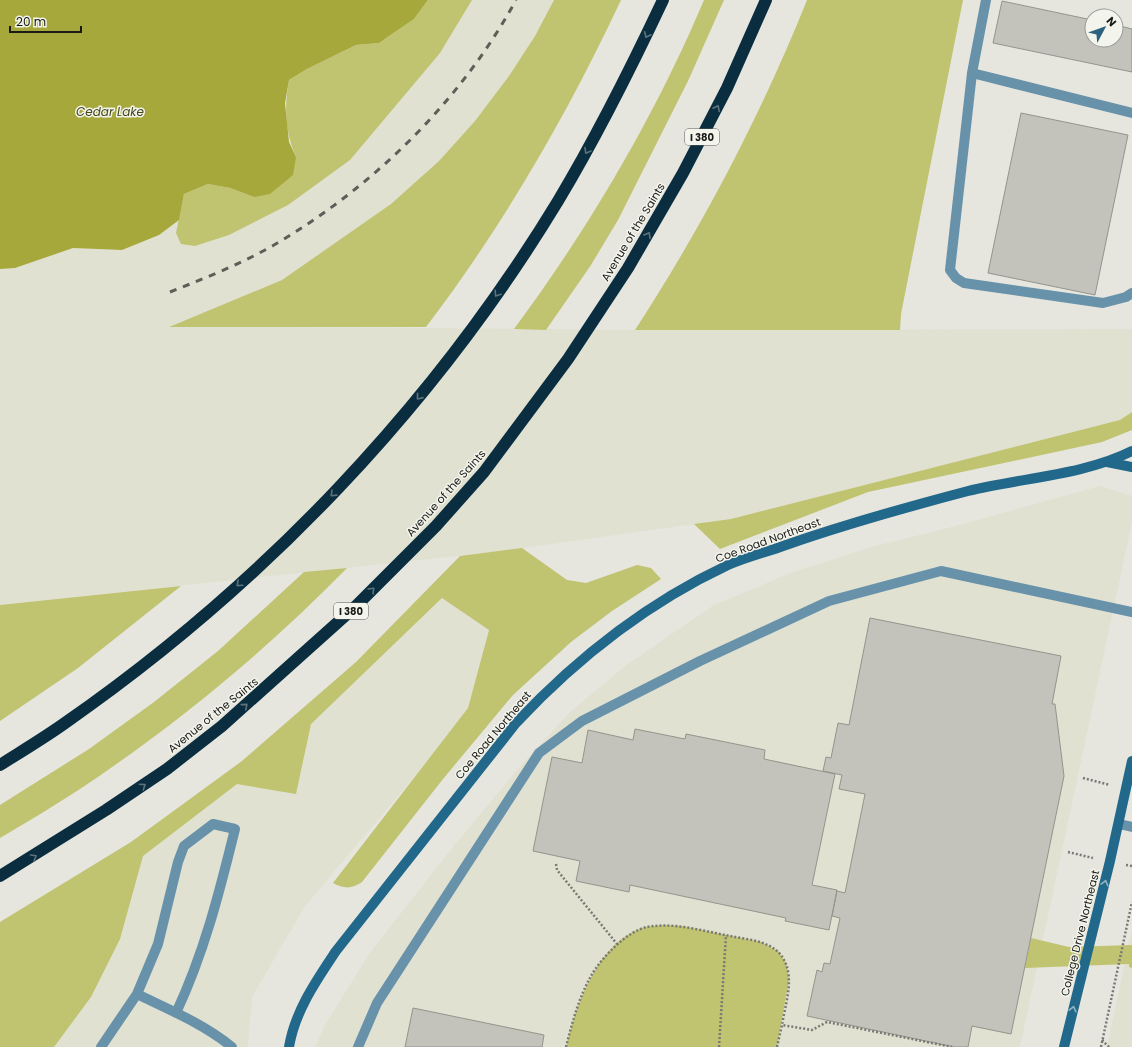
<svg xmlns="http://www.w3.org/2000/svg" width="1132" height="1047" viewBox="0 0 1132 1047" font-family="Poppins,sans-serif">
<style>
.built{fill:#e0e1d1}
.green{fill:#c0c370}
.water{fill:#a7a83b}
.building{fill:#c3c3bc;stroke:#93948c}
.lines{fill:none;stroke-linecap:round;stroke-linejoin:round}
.path{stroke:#797974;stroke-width:2.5;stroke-dasharray:2 2;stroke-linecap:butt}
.lane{stroke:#6892aa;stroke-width:10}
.secondary{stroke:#21688b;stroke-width:10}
.highway{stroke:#0a2e40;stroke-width:12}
.rail{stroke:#5e5e59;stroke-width:3;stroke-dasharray:7 7;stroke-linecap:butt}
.oneway{stroke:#5c737c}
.oneway2{stroke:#94b5c0}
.labels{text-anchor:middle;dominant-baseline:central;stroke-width:3;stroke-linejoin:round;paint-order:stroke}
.shield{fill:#f3f4ec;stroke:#5a5b56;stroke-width:1}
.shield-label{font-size:10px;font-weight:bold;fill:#191916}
.street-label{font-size:11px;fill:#191916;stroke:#f3f4ec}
.water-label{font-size:12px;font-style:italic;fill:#45461a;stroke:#f3f4ec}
</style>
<rect width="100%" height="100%" fill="#e6e6df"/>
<!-- built -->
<path class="built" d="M472,0H554L535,36L509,76L475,121L439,161L391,204L282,280L170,326L646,330L1132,329V412L1120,420L731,519L486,553L0,605V269L15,268L73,248L122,250L159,235L179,220L176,233L195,246L229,235L288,205L440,53Z
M1100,486L1132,496V522L1020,1047H315L325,1025L369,954L448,853L517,770L570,712L625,666L714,605L791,573L871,547L948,528Z
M471,571L502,580L468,708L432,756L305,906L252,997L248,1047H0V963L286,747Z
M1132,928V1047H1107Z"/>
<!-- green -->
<path class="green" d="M428,0H472L440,53L350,160L288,205L229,235L195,246L181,244L176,233L184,194L208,184L230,188L254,197L296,157C285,132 284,107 289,80L307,69L356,45L379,43L414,19Z
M554,0H621C567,115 503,226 426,327H169L282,280L391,204L439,161L475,121L509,76L535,36Z
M704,0H724L688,81L618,220L591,265L546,330L514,329C589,228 655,116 704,0Z
M807,0H963L901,314L900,330H635C702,227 761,115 807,0Z
M1132,412V430L1102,442L868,492L720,549L694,524L731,519L1120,420Z
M522,548L567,580L586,583L637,565L651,568L661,579L612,611L571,642L513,695L443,779L362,882C352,889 344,889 333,883L468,708L489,630L442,598L311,724L296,794L237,784L143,856L120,939L91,997L54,1047H0V922L131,842L242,761L356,662L460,556Z
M347,568C267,650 176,725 80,789C54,806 27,822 0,838V805L89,749L154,702L218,651L304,572Z
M181,586L78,668L0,721V605Z
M664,925L682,926L761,942L778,951L786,963L789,980L777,1047H566C576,1005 598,941 645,927C651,926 658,926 664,925Z
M1031,938L1069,947L1132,945V968L1129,967V964L1025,968Z"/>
<!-- water -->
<path class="water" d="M0,0H428L414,19L379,43L356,45L307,69L289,80L285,103L289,142L296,157L293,175L270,194L254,197L230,188L208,184L184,194L179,220L159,235L122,250L73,248L15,268L0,269Z"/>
<!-- building -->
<path class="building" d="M1002,1L1092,20V40H1116V25L1132,29V72L993,43Z
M1021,113L1128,135L1095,295L988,273Z
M870,618L1061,656L1052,704H1055L1064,776L1011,1034L972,1026L968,1047H954L807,1016L817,970L822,972L824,963L830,964L840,918L832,916L837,891L845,893L865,794L839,789L842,775L823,771L826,757L831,758L838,723L849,725Z
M635,729L685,739L686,734L765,750L764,759L835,774L812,885L837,890L829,930L785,921L786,918L630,885L629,892L576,881L580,861L533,851L552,757L582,763L588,730L633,740Z
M413,1008L544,1035L542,1047H405Z"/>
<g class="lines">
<!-- path -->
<path class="path" d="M1083,778L1110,785
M1068,852L1093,858
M556,864L557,870L617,944
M1126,865L1132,866
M1102,1040L1109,1047
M566,1047C572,1023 579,997 591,976C601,958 627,931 647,927C675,922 703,931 730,936C750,940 776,941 785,962C794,980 785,1006 782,1025
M719,1047L726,935
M777,1047L782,1025L812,1030L827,1022L952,1047
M1101,1047L1132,902"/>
<!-- lane -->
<path class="lane" d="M986,0L972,73L1132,113
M972,73L950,270L956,278L964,283L1103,303L1126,297L1132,293
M1119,824L1132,827
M176,1013C204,953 219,894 235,829L213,824L184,846L178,862L158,944L137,994C170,1010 204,1024 232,1047
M101,1047L137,994
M358,1047L377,1003L539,753L582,721L700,661L829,601L941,571L1132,612"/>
<!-- secondary -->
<path class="secondary" d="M1107,462L1132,467
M289,1047C295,1011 316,981 336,951L516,723C577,658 647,603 728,565C746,557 767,552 786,545C846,524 907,507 968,491C1020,478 1085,475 1132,451
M1064,1047L1110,861L1132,761"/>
<!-- highway -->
<path class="highway" d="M0,765C22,751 44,738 65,723C262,586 433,407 558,201C597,136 631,68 663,0
M0,876L106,810L167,769L222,726L356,606L436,526L484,472L568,359L628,268L683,173L727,88L766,0"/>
<!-- rail -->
<path class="rail" d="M170,292C205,278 241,264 274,245C373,187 461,101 516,0"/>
</g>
<!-- one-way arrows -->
<defs><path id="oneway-chevron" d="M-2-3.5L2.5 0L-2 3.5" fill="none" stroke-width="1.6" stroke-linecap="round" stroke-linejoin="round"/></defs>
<g class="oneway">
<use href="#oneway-chevron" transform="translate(647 35) rotate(115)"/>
<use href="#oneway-chevron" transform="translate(717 108) rotate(-63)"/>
<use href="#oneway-chevron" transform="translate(587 151) rotate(120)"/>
<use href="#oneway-chevron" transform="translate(648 235) rotate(-60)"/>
<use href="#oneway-chevron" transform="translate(497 294) rotate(124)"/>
<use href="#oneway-chevron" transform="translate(419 397) rotate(129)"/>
<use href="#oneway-chevron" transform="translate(333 494) rotate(136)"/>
<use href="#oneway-chevron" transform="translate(239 584) rotate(138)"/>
<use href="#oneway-chevron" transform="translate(372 590) rotate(-45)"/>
<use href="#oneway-chevron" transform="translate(245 706) rotate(-41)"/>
<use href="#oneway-chevron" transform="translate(143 786) rotate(-34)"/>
<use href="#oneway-chevron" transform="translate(34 857) rotate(-30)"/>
</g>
<g class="oneway2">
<use href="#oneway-chevron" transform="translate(1105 883) rotate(-76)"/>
<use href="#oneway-chevron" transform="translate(1073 1009) rotate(-76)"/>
</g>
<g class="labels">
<!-- shield labels -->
<g class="shield">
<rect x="685" y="129" width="34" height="16" rx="3"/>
<rect x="334" y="603" width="34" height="16" rx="3"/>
</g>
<g class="shield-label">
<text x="702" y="137">I 380</text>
<text x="351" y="611">I 380</text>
</g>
<!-- street labels -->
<g class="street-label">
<text transform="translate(633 232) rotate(-59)">Avenue of the Saints</text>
<text transform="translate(446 493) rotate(-48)">Avenue of the Saints</text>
<text transform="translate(768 540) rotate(-20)">Coe Road Northeast</text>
<text transform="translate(213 715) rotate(-39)">Avenue of the Saints</text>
<text transform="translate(493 735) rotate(-50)">Coe Road Northeast</text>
<text transform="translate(1080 933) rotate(-76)">College Drive Northeast</text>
</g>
<!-- water labels -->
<g class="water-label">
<text x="110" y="111">Cedar Lake</text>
</g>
</g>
<!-- north arrow -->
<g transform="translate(1104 28) rotate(49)"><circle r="19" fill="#f3f4ec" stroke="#9c9c96"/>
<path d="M0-3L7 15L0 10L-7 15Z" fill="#2d627e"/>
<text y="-6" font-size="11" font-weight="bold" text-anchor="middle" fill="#191916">N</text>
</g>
<!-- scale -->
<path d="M10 26v6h71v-6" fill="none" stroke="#191916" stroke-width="2"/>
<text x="16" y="26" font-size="12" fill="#191916" stroke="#f3f4ec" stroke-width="3" paint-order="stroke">20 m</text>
</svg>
